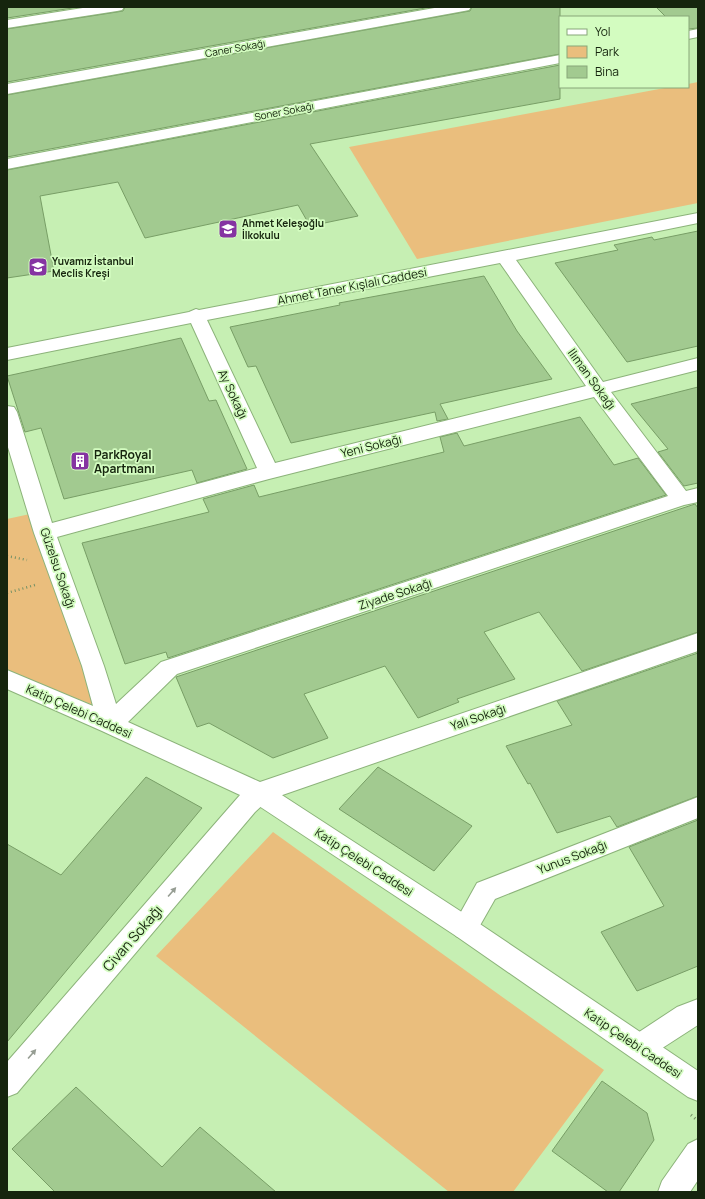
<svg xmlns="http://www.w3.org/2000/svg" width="705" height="1199" viewBox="0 0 705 1199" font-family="Manrope,sans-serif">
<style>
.green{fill:#eabe7d}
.building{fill:#a2ca90;stroke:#789e66}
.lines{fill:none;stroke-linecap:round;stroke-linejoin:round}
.pedestrian-casing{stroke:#8cb37a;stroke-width:2}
.minor-casing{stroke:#8cb37a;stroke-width:2}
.path-far1{stroke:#739065;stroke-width:2.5;stroke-dasharray:1 3;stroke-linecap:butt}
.path{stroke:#739065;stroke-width:3;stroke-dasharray:1 3.5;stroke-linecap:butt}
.pedestrian{fill:#fff;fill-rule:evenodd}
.minor{fill:#fff;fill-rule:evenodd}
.oneway{fill:#969d93}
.labels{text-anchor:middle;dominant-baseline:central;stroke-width:3.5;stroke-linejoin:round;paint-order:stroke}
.far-street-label{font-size:10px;fill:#16250e;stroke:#d3fcc0}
.far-poi-label{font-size:10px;font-weight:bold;fill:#16250e;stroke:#d3fcc0;text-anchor:start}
.street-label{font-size:12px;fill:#16250e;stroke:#d3fcc0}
.poi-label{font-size:12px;font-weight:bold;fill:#16250e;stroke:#d3fcc0;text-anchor:start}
.near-street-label{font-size:14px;fill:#16250e;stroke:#d3fcc0}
</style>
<rect width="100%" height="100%" fill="#c6efb3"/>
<!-- green -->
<path class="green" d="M698,82V203L417,259L349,147L670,87H688V84Z
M30,514L98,707L7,671V519Z
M273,832L604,1070L513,1192H449L156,956Z"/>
<!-- building -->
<path class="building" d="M7,7H79L7,18Z
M125,7H431L7,82V29L117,12L123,11Z
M472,7H560V54L7,157V95L464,12L470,11Z
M656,7H698V28L688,29V17H666Z
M560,65V99L310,144L358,216L310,226L298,205L145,238L118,182L40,196L54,271L7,278V170Z
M698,231V346L627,362L555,263L618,250L614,245L652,237L654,240Z
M484,276L517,331L552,379L440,404L448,419L437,421L435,412L291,443L256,366L248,367L230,327L340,305L339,303Z
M181,338L209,401L216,400L247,469L197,483L192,470L64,499L41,428L25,432L7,376Z
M698,387V483L684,486L658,452L668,449L631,404Z
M580,417L614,465L638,458L666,495L168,658L166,652L125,664L82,543L209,512L203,499L254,485L259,497L444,452L440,437L457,433L464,446Z
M695,504L698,508V632L582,671L539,612L484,632L515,679L457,699L459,702L418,718L385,666L304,694L328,738L273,758L209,723L197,727L176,677Z
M698,653V796L617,827L610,816L557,833L530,783L528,784L506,746L572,725L557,701Z
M378,767L472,826L434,871L339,809Z
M146,777L202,808L7,1042V844L61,875Z
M698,820V966L637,991L601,932L664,906L629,847Z
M602,1081L647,1113L654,1140L619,1192H608L552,1151Z
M76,1087L162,1167L200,1127L276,1192H55L12,1149Z"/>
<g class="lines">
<!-- pedestrian casing -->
<g class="pedestrian-casing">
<path id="pedestrian" d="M259,783L268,786L474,920L698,1071V1101L688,1097L456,936L250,800L247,793L250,786Z"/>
</g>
<!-- minor casing -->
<g class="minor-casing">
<path id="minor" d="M89,7H124L122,10L117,11L7,28V20Z
M440,7H471L469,10L464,11L7,94V84Z
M698,29V37L688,39V31Z
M560,55V63L7,169V159Z
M698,213V223L516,260L603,382L698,358V370L611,392L686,491L698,488V502L684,505L177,674L128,722L260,782L698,633V651L268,800L255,812L17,1093L7,1097V1062L240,795L102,731L7,689V670L93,706L82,666L34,533L7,444V406L14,407L17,412L52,523L257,468L191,323L7,360V348L189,312L196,309L199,310ZM500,263L586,386L275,463L207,320ZM594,397L668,496L161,662L116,704L104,666L57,537L269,479Z
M698,797V818L495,899L474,936L465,940L456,936L452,928L477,883Z
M698,999V1025L650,1056L640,1060L630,1056L626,1047L630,1038L677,1007Z
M698,1139V1180L690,1192H658L662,1181L688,1144Z"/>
</g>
<!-- path-far1 -->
<path class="path-far1" d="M7,556L27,560
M7,593L35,585"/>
<!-- path -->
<path class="path" d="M691,1115L698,1121"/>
<!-- pedestrian -->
<use href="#pedestrian" class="pedestrian"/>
<!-- minor -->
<use href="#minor" class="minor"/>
</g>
<!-- one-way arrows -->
<defs><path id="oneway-solid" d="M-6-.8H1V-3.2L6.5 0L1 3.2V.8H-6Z"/></defs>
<g class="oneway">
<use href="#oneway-solid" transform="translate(172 892) rotate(-49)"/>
<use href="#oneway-solid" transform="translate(32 1054) rotate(-49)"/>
</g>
<!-- icons -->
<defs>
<g id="school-square" transform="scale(1)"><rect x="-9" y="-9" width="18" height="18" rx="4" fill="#8533a2" stroke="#d3fcc0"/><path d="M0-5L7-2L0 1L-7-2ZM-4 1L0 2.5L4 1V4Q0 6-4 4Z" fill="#fff"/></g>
<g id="building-square" transform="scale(1)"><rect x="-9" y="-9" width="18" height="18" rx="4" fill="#8533a2" stroke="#d3fcc0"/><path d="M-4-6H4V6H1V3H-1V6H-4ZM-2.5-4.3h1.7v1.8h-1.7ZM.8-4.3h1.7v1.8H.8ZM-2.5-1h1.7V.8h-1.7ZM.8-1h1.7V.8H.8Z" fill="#fff"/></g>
</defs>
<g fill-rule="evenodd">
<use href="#school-square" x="228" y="229"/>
<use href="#school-square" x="38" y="267"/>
<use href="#building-square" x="80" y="461"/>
</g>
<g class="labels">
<!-- far-street labels -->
<g class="far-street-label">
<text transform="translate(235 48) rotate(-10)">Caner Sokağı</text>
<text transform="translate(284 111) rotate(-11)">Soner Sokağı</text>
</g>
<!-- far-poi labels -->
<g class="far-poi-label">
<text x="242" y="223">Ahmet Keleşoğlu<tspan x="242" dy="12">İlkokulu</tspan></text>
<text x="52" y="261">Yuvamız İstanbul<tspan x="52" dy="12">Meclis Kreşi</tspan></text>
</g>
<!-- street labels -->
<g class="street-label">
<text transform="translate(352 286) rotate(-11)">Ahmet Taner Kışlalı Caddesi</text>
<text transform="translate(592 379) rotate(54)">Ilıman Sokağı</text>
<text transform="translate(233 394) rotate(65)">Ay Sokağı</text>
<text transform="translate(371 446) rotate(-14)">Yeni Sokağı</text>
<text transform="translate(58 568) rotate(71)">Güzelsu Sokağı</text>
<text transform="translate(395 594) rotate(-18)">Ziyade Sokağı</text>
<text transform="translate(79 711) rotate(24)">Katip Çelebi Caddesi</text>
<text transform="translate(478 717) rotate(-19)">Yalı Sokağı</text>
<text transform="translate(572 857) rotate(-21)">Yunus Sokağı</text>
<text transform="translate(364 862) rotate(33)">Katip Çelebi Caddesi</text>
<text transform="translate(633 1043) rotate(34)">Katip Çelebi Caddesi</text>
</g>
<!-- poi labels -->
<g class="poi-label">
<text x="94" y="454">ParkRoyal<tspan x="94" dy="14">Apartmanı</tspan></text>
</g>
<!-- near-street labels -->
<g class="near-street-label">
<text transform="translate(132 938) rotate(-49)">Civan Sokağı</text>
</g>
</g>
<!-- border -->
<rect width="705" height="1199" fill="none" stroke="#16250e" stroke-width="16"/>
<!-- legend -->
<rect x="559" y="16" width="130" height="72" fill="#d3fcc0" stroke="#87a679"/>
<rect x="567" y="29" width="20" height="6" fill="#ffffff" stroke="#87a679"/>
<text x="595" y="36" font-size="12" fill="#16250e">Yol</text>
<rect x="567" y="46" width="20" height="12" fill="#eabe7d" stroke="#87a679"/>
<text x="595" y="56" font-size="12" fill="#16250e">Park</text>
<rect x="567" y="66" width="20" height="12" fill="#a2ca90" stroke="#87a679"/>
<text x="595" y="76" font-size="12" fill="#16250e">Bina</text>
</svg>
